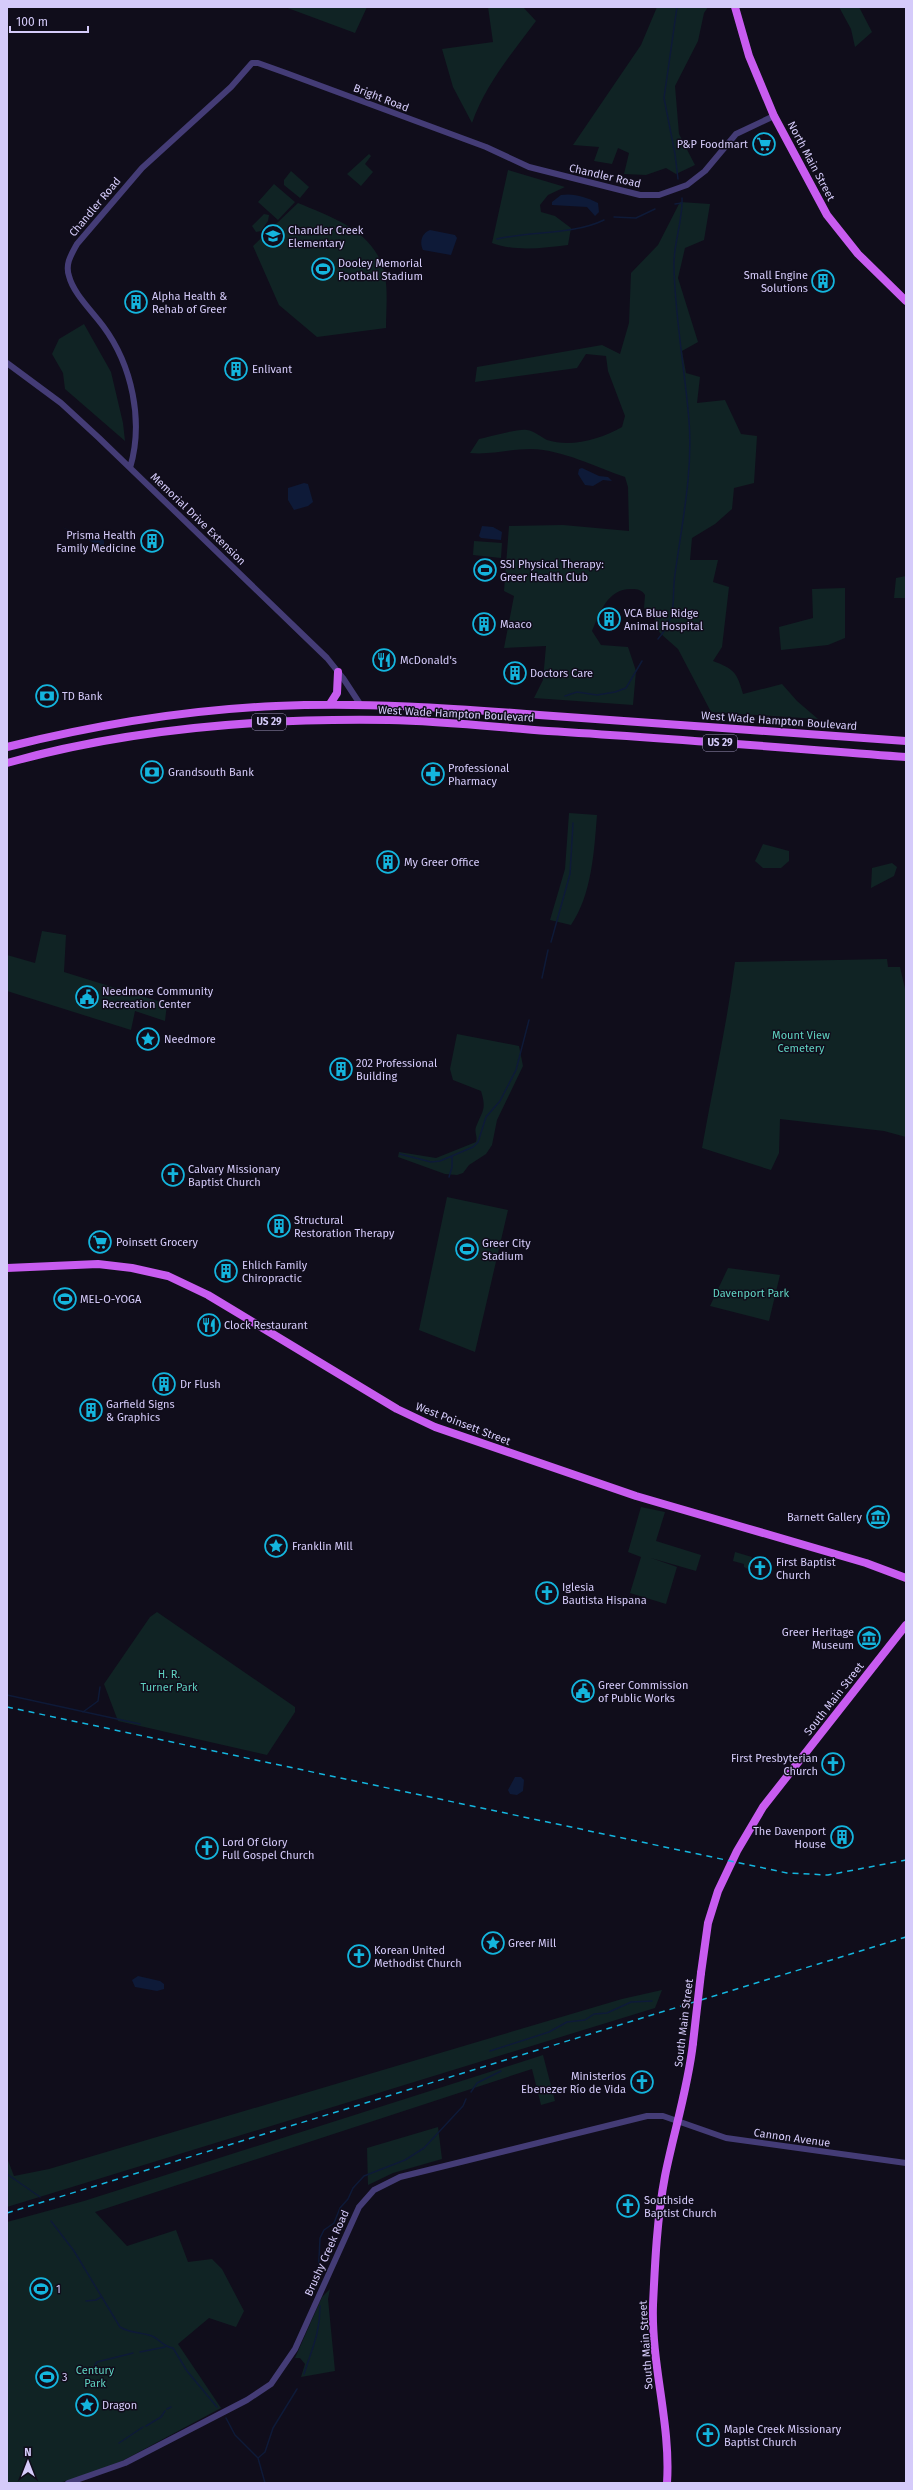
<svg xmlns="http://www.w3.org/2000/svg" width="913" height="2490" viewBox="0 0 913 2490" font-family="'Fira Sans',sans-serif">
<style>
.green{fill:#102324}
.water{fill:#0e1a38}
.lines{fill:none;stroke-linecap:round;stroke-linejoin:round}
.stream{stroke:#0e1a38;stroke-width:1.5}
.minor{stroke:#443c76;stroke-width:6}
.major{stroke:#c85cf0;stroke-width:8}
.rail{stroke:#14b5de;stroke-width:1.5;stroke-dasharray:6 5;stroke-linecap:butt}
.major-bridge{stroke:#c85cf0;stroke-width:8}
.labels{text-anchor:middle;dominant-baseline:central;stroke-width:3;stroke-linejoin:round;paint-order:stroke}
.shield{fill:#100d1b;stroke:#9a92b7;stroke-width:1}
.shield-label{font-size:10px;font-weight:bold;fill:#d5cbfa}
.street-label{font-size:11px;fill:#d5cbfa;stroke:#100d1b}
.poi-label{font-size:11px;fill:#d5cbfa;stroke:#100d1b;text-anchor:start}
.park-label{font-size:11px;fill:#5fd2c1;stroke:#100d1b}
</style>
<rect width="100%" height="100%" fill="#100d1b"/>
<!-- green -->
<path class="green" d="M285,7H367L355,33Z
M488,7H523L536,21C512,53 485,85 472,123L453,87L442,49L493,42Z
M657,7H708L704,13L698,41L675,86L679,134L695,165L676,174L666,168L646,175L624,174L629,153L618,148L612,164L594,161L599,147L573,145L641,45Z
M839,7H859L872,32L855,47L851,29Z
M369,154L371,156L365,164L373,172L361,186L347,174Z
M508,170L565,187L548,195L540,205L541,212L555,216L571,228L568,245C543,248 517,252 492,243Z
M291,171L309,187L300,198L284,185V180Z
M274,184L295,202L278,220L258,202Z
M680,202L710,204L704,240L685,248L678,278L698,342L682,351L686,373L700,377L697,403L725,400L741,434L757,436L754,483L734,488L732,509L715,524L692,538L690,560H718L713,582L729,587L722,647L713,661C734,669 737,672 743,694L782,684L797,701L818,719L711,712L678,649L661,634L657,629L655,618L644,608L645,595C642,590 638,589 632,589C608,588 600,612 592,631L601,645L628,647L636,671L633,705L534,698L543,680L546,646L504,648L514,596L504,591L509,526L563,525L629,531L628,487L625,477C595,467 564,450 531,449C510,449 491,455 470,453L479,439C489,437 519,428 527,430C534,431 541,437 547,440C571,448 601,439 622,427L625,416L608,371L606,356L586,354L577,368L475,382L477,367L602,345L620,354L629,323L631,273L658,245Z
M298,203C334,218 377,232 385,276C388,292 386,311 386,328L317,337L279,305L253,246Z
M264,214L269,215L268,221L261,231L256,232L252,226Z
M84,324L111,372L123,423L125,441L65,389L63,373L52,354L59,339Z
M474,541L502,543L501,558L473,555Z
M906,576V598H894L896,578Z
M845,588V638L828,645L781,650L779,627L813,618L812,589Z
M569,813L597,815C594,852 592,894 571,925L550,920L565,869Z
M763,844L789,851V861L781,868H763L755,861Z
M892,863L897,867L894,876L871,888L872,868Z
M42,931L66,935L64,972L167,1004L165,1021L135,1011L131,1030L7,991V955L35,963Z
M887,959L888,967H900L906,993V1137L884,1131L780,1119L779,1153L771,1170L702,1148C713,1086 727,1024 735,962Z
M457,1034L519,1046L523,1066L497,1120L492,1145L486,1154L469,1165L463,1173L457,1175L445,1174L398,1157L399,1152L436,1158L476,1142C478,1137 474,1132 476,1127C482,1111 487,1110 481,1091L453,1080L450,1069Z
M447,1197L508,1210L475,1352L419,1330Z
M728,1268L780,1275L769,1321L710,1306Z
M641,1507L665,1512L656,1541L701,1555L696,1571L651,1558L677,1567L666,1604L630,1593L641,1557L628,1552Z
M735,1552L752,1557L748,1569L744,1567V1564L733,1561Z
M157,1612L295,1707V1712L267,1755L118,1721L104,1684L150,1617Z
M662,1990L655,2008L7,2207V2158L14,2176L49,2169L622,1999Z
M543,2055L555,2101L541,2105L532,2069L95,2212L127,2246L176,2230L188,2262L212,2259L222,2269L244,2311L236,2327L209,2318L178,2344L221,2408L122,2461L86,2475L59,2483H7V2222L84,2201Z
M438,2127L442,2159L393,2173L368,2185L367,2148Z
M330,2289L328,2299L335,2371L301,2377L305,2364L300,2358H295L322,2297Z"/>
<!-- water -->
<path class="water" d="M561,195C574,193 586,197 598,203L599,212L595,216L587,207L552,205V202Z
M430,230L455,235L457,238L451,255L423,250C419,242 422,233 430,230Z
M582,468L599,476L608,477L612,481L603,480L593,486L585,485L578,474L579,469Z
M304,483L308,484L313,502L308,506L294,510L288,500V488Z
M482,526L493,527L502,532L501,540L481,538L479,536Z
M62,527L93,540L104,539V548Z
M515,1777H521L524,1780L523,1791L517,1795L510,1794L508,1790Z
M138,1976L160,1981L164,1984V1989L157,1991L135,1987L132,1980Z"/>
<g class="lines">
<!-- stream -->
<path class="stream" d="M677,7L664,98L675,154L678,179
M675,204L682,203
M614,217L636,218L655,209
M497,239C531,231 573,235 604,220
M658,639C679,614 671,601 675,574C682,523 693,472 689,421C685,369 675,319 674,267C673,244 683,221 682,198
M565,696L577,692L597,695L615,692L626,688L642,661
M551,942L570,874L573,823
M542,978L548,950
M400,1154L431,1162L440,1161L473,1147L478,1142L486,1117L500,1101L516,1070L529,1020
M449,1177L452,1167V1156
M7,1695L140,1724
M83,1712L98,1701L100,1687
M490,2051L549,2032L567,2022L585,2020L594,2014L607,2013L631,2002L652,2001
M471,2092L477,2083L501,2071
M7,2174L40,2197
M51,2221L74,2251L120,2327C131,2334 143,2332 154,2337C161,2341 164,2347 173,2348L187,2371L217,2407
M318,2279L320,2238L324,2230L334,2223L340,2208L348,2199L353,2188L364,2176L405,2160L424,2148L463,2106L466,2099
M86,2301L96,2300L101,2297
M140,2352L165,2347
M304,2374C312,2348 320,2334 320,2306
M86,2376L91,2372L97,2362L133,2353
M167,2409L171,2407
M226,2418L235,2435L258,2458L265,2483
M146,2426L161,2417L165,2411
M119,2443L143,2427
M258,2458L265,2452L273,2428L297,2389"/>
<!-- minor -->
<path class="minor" d="M7,363L61,403L99,438L327,658L343,678L360,704
M130,468C144,421 132,365 103,326C92,311 73,293 69,276C65,264 71,255 77,244L142,168L231,87L252,63H258L286,73L486,147L529,167L640,195H659L687,185L705,171L736,134L774,116
M68,2483L125,2463L247,2400L271,2384L295,2349L359,2207L374,2190L400,2177L647,2116H663L726,2138L906,2163"/>
<!-- major -->
<path class="major" d="M735,7L749,56L774,116L827,215L858,254L906,301
M330,704L337,693L338,672
M7,747C95,725 185,710 276,706C364,702 451,708 539,715C661,724 784,732 906,741
M7,763C131,728 261,718 389,720C442,721 495,727 548,731C667,738 787,748 906,757
M7,1268L98,1264L132,1268L168,1276L208,1295L397,1409L435,1427L636,1496L866,1563L906,1578
M701,1973L708,1923L718,1891L737,1851L763,1807L906,1625
M667,2483C671,2424 651,2365 653,2305C655,2262 657,2218 665,2176C674,2131 688,2088 693,2043"/>
<!-- rail -->
<path class="rail" d="M7,1707L787,1873L828,1875L906,1860
M7,2213L906,1937"/>
<!-- major-bridge -->
<path class="major-bridge" d="M693,2043L701,1973"/>
</g>
<!-- icons -->
<defs>
<g id="supermarket-ring" transform="scale(1.15)"><circle r="9.5" fill="#100d1b" stroke="#14b5de" stroke-width="1.5"/><path d="M-6-5.5h2.5l.6 2H6L4.5 2H-2.5L-4.4-4H-6ZM-1.5 3.2a1.3 1.3 0 1 0 .1 0ZM3 3.2a1.3 1.3 0 1 0 .1 0Z" fill="#14b5de"/></g>
<g id="school-ring" transform="scale(1.15)"><circle r="9.5" fill="#100d1b" stroke="#14b5de" stroke-width="1.5"/><path d="M0-5L7-2L0 1L-7-2ZM-4 1L0 2.5L4 1V4Q0 6-4 4Z" fill="#14b5de"/></g>
<g id="stadium-ring" transform="scale(1.15)"><circle r="9.5" fill="#100d1b" stroke="#14b5de" stroke-width="1.5"/><path d="M0-5a6.5 5 0 1 0 0 10a6.5 5 0 1 0 0-10ZM-3.5-1.8h7v3.6h-7Z" fill="#14b5de"/></g>
<g id="building-ring" transform="scale(1.15)"><circle r="9.5" fill="#100d1b" stroke="#14b5de" stroke-width="1.5"/><path d="M-4-6H4V6H1V3H-1V6H-4ZM-2.5-4.3h1.7v1.8h-1.7ZM.8-4.3h1.7v1.8H.8ZM-2.5-1h1.7V.8h-1.7ZM.8-1h1.7V.8H.8Z" fill="#14b5de"/></g>
<g id="restaurant-ring" transform="scale(1.15)"><circle r="9.5" fill="#100d1b" stroke="#14b5de" stroke-width="1.5"/><path d="M-5-6h1v4h1v-4h1v4h1v-4h1v5L-1.5 .5V6h-2V.5L-5-1ZM5-6V6H3V1.5H1.5Q1.5-4 5-6Z" fill="#14b5de"/></g>
<g id="bank-ring" transform="scale(1.15)"><circle r="9.5" fill="#100d1b" stroke="#14b5de" stroke-width="1.5"/><path d="M-6-4H6V4H-6ZM0-2.3a2.3 2.3 0 1 0 0 4.6a2.3 2.3 0 1 0 0-4.6Z" fill="#14b5de"/></g>
<g id="pharmacy-ring" transform="scale(1.15)"><circle r="9.5" fill="#100d1b" stroke="#14b5de" stroke-width="1.5"/><path d="M-2-6h4v4h4v4h-4v4h-4v-4h-4v-4h4Z" fill="#14b5de"/></g>
<g id="civic-ring" transform="scale(1.15)"><circle r="9.5" fill="#100d1b" stroke="#14b5de" stroke-width="1.5"/><path d="M-.6-6.5H3V-4.5H.6V-3L4-1V1h2V6H-6V1h2V-1L-.6-3ZM-1.2 2.5V6h2.4V2.5Z" fill="#14b5de"/></g>
<g id="sight-ring" transform="scale(1.15)"><circle r="9.5" fill="#100d1b" stroke="#14b5de" stroke-width="1.5"/><path d="M0-6L1.8-2.2L6-1.7L2.9 1.2L3.7 5.4L0 3.3L-3.7 5.4L-2.9 1.2L-6-1.7L-1.8-2.2Z" fill="#14b5de"/></g>
<g id="church-ring" transform="scale(1.15)"><circle r="9.5" fill="#100d1b" stroke="#14b5de" stroke-width="1.5"/><path d="M-1.2-6h2.4v3.5h3.3v2.4h-3.3V6h-2.4V-.1h-3.3v-2.4h3.3Z" fill="#14b5de"/></g>
<g id="museum-ring" transform="scale(1.15)"><circle r="9.5" fill="#100d1b" stroke="#14b5de" stroke-width="1.5"/><path d="M0-6L6-3V-2H-6V-3ZM-5-1h2V3h-2ZM-1-1h2V3h-2ZM3-1h2V3H3ZM-6 4H6V6H-6Z" fill="#14b5de"/></g>
</defs>
<g fill-rule="evenodd">
<use href="#supermarket-ring" x="764" y="144"/>
<use href="#school-ring" x="273" y="236"/>
<use href="#stadium-ring" x="323" y="269"/>
<use href="#building-ring" x="823" y="281"/>
<use href="#building-ring" x="136" y="302"/>
<use href="#building-ring" x="236" y="369"/>
<use href="#building-ring" x="152" y="541"/>
<use href="#stadium-ring" x="485" y="570"/>
<use href="#building-ring" x="609" y="619"/>
<use href="#building-ring" x="484" y="624"/>
<use href="#restaurant-ring" x="384" y="660"/>
<use href="#building-ring" x="515" y="673"/>
<use href="#bank-ring" x="47" y="696"/>
<use href="#bank-ring" x="152" y="772"/>
<use href="#pharmacy-ring" x="433" y="774"/>
<use href="#building-ring" x="388" y="862"/>
<use href="#civic-ring" x="87" y="997"/>
<use href="#sight-ring" x="148" y="1039"/>
<use href="#building-ring" x="341" y="1069"/>
<use href="#church-ring" x="173" y="1175"/>
<use href="#building-ring" x="279" y="1226"/>
<use href="#supermarket-ring" x="100" y="1242"/>
<use href="#stadium-ring" x="467" y="1249"/>
<use href="#building-ring" x="226" y="1271"/>
<use href="#stadium-ring" x="65" y="1299"/>
<use href="#restaurant-ring" x="209" y="1325"/>
<use href="#building-ring" x="164" y="1384"/>
<use href="#building-ring" x="91" y="1410"/>
<use href="#museum-ring" x="878" y="1517"/>
<use href="#sight-ring" x="276" y="1546"/>
<use href="#church-ring" x="760" y="1568"/>
<use href="#church-ring" x="547" y="1593"/>
<use href="#museum-ring" x="869" y="1638"/>
<use href="#civic-ring" x="583" y="1691"/>
<use href="#church-ring" x="833" y="1764"/>
<use href="#building-ring" x="842" y="1837"/>
<use href="#church-ring" x="207" y="1848"/>
<use href="#sight-ring" x="493" y="1943"/>
<use href="#church-ring" x="359" y="1956"/>
<use href="#church-ring" x="642" y="2082"/>
<use href="#church-ring" x="628" y="2206"/>
<use href="#stadium-ring" x="41" y="2289"/>
<use href="#stadium-ring" x="47" y="2377"/>
<use href="#sight-ring" x="87" y="2405"/>
<use href="#church-ring" x="708" y="2435"/>
</g>
<g class="labels">
<!-- shield labels -->
<g class="shield">
<rect x="252" y="714" width="34" height="16" rx="3"/>
<rect x="703" y="735" width="34" height="16" rx="3"/>
</g>
<g class="shield-label">
<text x="269" y="722">US 29</text>
<text x="720" y="743">US 29</text>
</g>
<!-- street labels -->
<g class="street-label">
<text transform="translate(381 98) rotate(21)">Bright Road</text>
<text transform="translate(811 161) rotate(62)">North Main Street</text>
<text transform="translate(605 176) rotate(13)">Chandler Road</text>
<text transform="translate(95 207) rotate(-50)">Chandler Road</text>
<text transform="translate(198 519) rotate(44)">Memorial Drive Extension</text>
<text transform="translate(456 714) rotate(3)">West Wade Hampton Boulevard</text>
<text transform="translate(779 721) rotate(4)">West Wade Hampton Boulevard</text>
<text transform="translate(463 1424) rotate(21)">West Poinsett Street</text>
<text transform="translate(834 1699) rotate(-52)">South Main Street</text>
<text transform="translate(684 2023) rotate(-83)">South Main Street</text>
<text transform="translate(792 2138) rotate(8)">Cannon Avenue</text>
<text transform="translate(327 2253) rotate(-66)">Brushy Creek Road</text>
<text transform="translate(646 2345) rotate(-94)">South Main Street</text>
</g>
<!-- poi labels -->
<g class="poi-label">
<text x="748" y="144" text-anchor="end">P&amp;P Foodmart</text>
<text x="288" y="230">Chandler Creek<tspan x="288" dy="13">Elementary</tspan></text>
<text x="338" y="263">Dooley Memorial<tspan x="338" dy="13">Football Stadium</tspan></text>
<text x="808" y="275" text-anchor="end">Small Engine<tspan x="808" dy="13">Solutions</tspan></text>
<text x="152" y="296">Alpha Health &amp;<tspan x="152" dy="13">Rehab of Greer</tspan></text>
<text x="252" y="369">Enlivant</text>
<text x="136" y="535" text-anchor="end">Prisma Health<tspan x="136" dy="13">Family Medicine</tspan></text>
<text x="500" y="564">SSI Physical Therapy:<tspan x="500" dy="13">Greer Health Club</tspan></text>
<text x="624" y="613">VCA Blue Ridge<tspan x="624" dy="13">Animal Hospital</tspan></text>
<text x="500" y="624">Maaco</text>
<text x="400" y="660">McDonald's</text>
<text x="530" y="673">Doctors Care</text>
<text x="62" y="696">TD Bank</text>
<text x="448" y="768">Professional<tspan x="448" dy="13">Pharmacy</tspan></text>
<text x="168" y="772">Grandsouth Bank</text>
<text x="404" y="862">My Greer Office</text>
<text x="102" y="991">Needmore Community<tspan x="102" dy="13">Recreation Center</tspan></text>
<text x="164" y="1039">Needmore</text>
<text x="356" y="1063">202 Professional<tspan x="356" dy="13">Building</tspan></text>
<text x="188" y="1169">Calvary Missionary<tspan x="188" dy="13">Baptist Church</tspan></text>
<text x="294" y="1220">Structural<tspan x="294" dy="13">Restoration Therapy</tspan></text>
<text x="116" y="1242">Poinsett Grocery</text>
<text x="482" y="1243">Greer City<tspan x="482" dy="13">Stadium</tspan></text>
<text x="242" y="1265">Ehlich Family<tspan x="242" dy="13">Chiropractic</tspan></text>
<text x="80" y="1299">MEL-O-YOGA</text>
<text x="224" y="1325">Clock Restaurant</text>
<text x="180" y="1384">Dr Flush</text>
<text x="106" y="1404">Garfield Signs<tspan x="106" dy="13">&amp; Graphics</tspan></text>
<text x="862" y="1517" text-anchor="end">Barnett Gallery</text>
<text x="292" y="1546">Franklin Mill</text>
<text x="776" y="1562">First Baptist<tspan x="776" dy="13">Church</tspan></text>
<text x="562" y="1587">Iglesia<tspan x="562" dy="13">Bautista Hispana</tspan></text>
<text x="854" y="1632" text-anchor="end">Greer Heritage<tspan x="854" dy="13">Museum</tspan></text>
<text x="598" y="1685">Greer Commission<tspan x="598" dy="13">of Public Works</tspan></text>
<text x="818" y="1758" text-anchor="end">First Presbyterian<tspan x="818" dy="13">Church</tspan></text>
<text x="826" y="1831" text-anchor="end">The Davenport<tspan x="826" dy="13">House</tspan></text>
<text x="222" y="1842">Lord Of Glory<tspan x="222" dy="13">Full Gospel Church</tspan></text>
<text x="508" y="1943">Greer Mill</text>
<text x="374" y="1950">Korean United<tspan x="374" dy="13">Methodist Church</tspan></text>
<text x="626" y="2076" text-anchor="end">Ministerios<tspan x="626" dy="13">Ebenezer Río de Vida</tspan></text>
<text x="644" y="2200">Southside<tspan x="644" dy="13">Baptist Church</tspan></text>
<text x="56" y="2289">1</text>
<text x="62" y="2377">3</text>
<text x="102" y="2405">Dragon</text>
<text x="724" y="2429">Maple Creek Missionary<tspan x="724" dy="13">Baptist Church</tspan></text>
</g>
<!-- park labels -->
<g class="park-label">
<text x="801" y="1035">Mount View<tspan x="801" dy="13">Cemetery</tspan></text>
<text x="751" y="1293">Davenport Park</text>
<text x="169" y="1674">H. R.<tspan x="169" dy="13">Turner Park</tspan></text>
<text x="95" y="2370">Century<tspan x="95" dy="13">Park</tspan></text>
</g>
</g>
<!-- border -->
<rect width="913" height="2490" fill="none" stroke="#d5cbfa" stroke-width="16"/>
<!-- north arrow -->
<g transform="translate(28 2462)" stroke="#100d1b" stroke-width="3" paint-order="stroke">
<path d="M0-3L7 15L0 10L-7 15Z" fill="#d5cbfa"/>
<text y="-6" font-size="11" font-weight="bold" text-anchor="middle" fill="#d5cbfa">N</text>
</g>
<!-- scale -->
<path d="M10 26v6h78v-6" fill="none" stroke="#d5cbfa" stroke-width="2"/>
<text x="16" y="26" font-size="12" fill="#d5cbfa" stroke="#100d1b" stroke-width="3" paint-order="stroke">100 m</text>
</svg>
